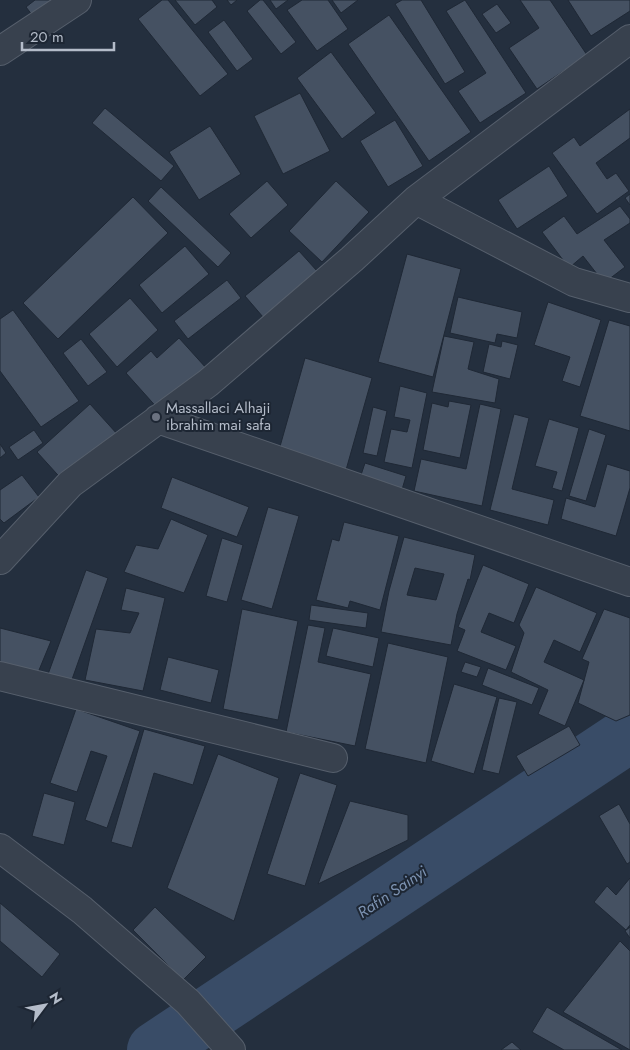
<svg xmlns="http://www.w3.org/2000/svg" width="630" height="1050" viewBox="0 0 630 1050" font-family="Jost,sans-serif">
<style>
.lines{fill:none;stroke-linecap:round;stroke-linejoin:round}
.river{stroke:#394c67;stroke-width:56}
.building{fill:#455162;stroke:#1f2835;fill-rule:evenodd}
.minor-casing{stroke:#565f6c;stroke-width:30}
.minor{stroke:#38414e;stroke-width:28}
.worship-dot{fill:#6b7280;stroke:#1d2633;stroke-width:2}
.labels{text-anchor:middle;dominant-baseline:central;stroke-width:4;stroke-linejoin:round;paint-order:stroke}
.poi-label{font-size:15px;fill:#b4bcc9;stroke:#1d2633;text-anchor:start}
.water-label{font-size:16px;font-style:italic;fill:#7c92b1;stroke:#1d2633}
</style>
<rect width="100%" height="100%" fill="#242f3e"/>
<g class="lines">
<!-- river -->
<path class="river" d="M155,1050L630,734"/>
</g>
<!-- building -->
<path class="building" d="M35,0H59L36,20L26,7Z
M162,0H168L228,74L200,96L138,19Z
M175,0H212L217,7L195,25Z
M227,0H237L231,5Z
M260,0H263L296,42L281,54L247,11Z
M270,0H288L276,9Z
M302,0H328L348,29L317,51L287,10Z
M332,0H358L341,13Z
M402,0H421L465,72L445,84L395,4Z
M465,0L526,93L480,123L458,91L486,73L446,11Z
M520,0H550L587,55L537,89L509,48L539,28Z
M568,0H630V11L591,36Z
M497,4L511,23L496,33L482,14Z
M389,15L471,132L429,161L348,44Z
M224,20L253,59L237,71L208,32Z
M331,52L376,113L342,139L297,78Z
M300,93L330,151L283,174L254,116Z
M105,108L174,166L161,181L92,123Z
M630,109V138L596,163L607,179L616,173L629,191L597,214L552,153L574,137L580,146Z
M395,120L423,166L388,187L360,141Z
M210,126L241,174L199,200L169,152Z
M549,166L568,196L517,229L498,200Z
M267,181L288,205L251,238L229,214Z
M336,181L369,212L322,262L289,231Z
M161,187L231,253L218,267L148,201Z
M630,194V205L625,198Z
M133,197L168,233L58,339L23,303Z
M620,206L630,219V223L604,240L625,267L604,283L583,256L569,268L542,232L564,216L577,234Z
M185,246L209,274L162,313L139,285Z
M299,251L317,271L263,317L245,296Z
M407,254L461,269L433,377L378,362Z
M227,280L241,298L188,339L174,321Z
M458,297L522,312L517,338L497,334L495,343L450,333Z
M130,298L158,330L117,367L89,334Z
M548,302L601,320L580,387L562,381L570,357L534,345Z
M13,310L79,401L41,427L0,371V319Z
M609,320L630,326V431L580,416Z
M444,336L474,342L468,369L499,379L495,403L432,392Z
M179,338L207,369L160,411L126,373L151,351L157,358Z
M81,339L107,372L88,386L63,353Z
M502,341L518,345L510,379L483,372L489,344L501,347Z
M305,358L372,378L346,470L279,450Z
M400,386L427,393L412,468L384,462L391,429L407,432L410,420L394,417Z
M449,401L471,405L460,458L423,450L432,403L448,407Z
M90,404L118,435L66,484L37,452Z
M480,404L501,409L482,506L414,491L421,459L466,469Z
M373,407L387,411L377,456L363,453Z
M514,414L529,418L512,489L554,500L548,525L490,510Z
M549,419L579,428L562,491L552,488L557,472L535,466Z
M589,429L606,435L586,501L569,496Z
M34,430L43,443L18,460L9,447Z
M0,444L6,453L0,458Z
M365,463L406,476L401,493L359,481Z
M607,464L630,471V488L616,536L561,519L566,498L595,507Z
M22,475L39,497L4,523L0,519V490Z
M172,477L249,507L237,537L161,508Z
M268,507L299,516L272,609L241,600Z
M171,519L208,535L184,593L124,572L136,545L158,549Z
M344,522L399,536L380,610L350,601L348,608L316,600L332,539L339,541Z
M404,537L475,555L470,580L468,579L457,614L451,645L381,632L389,591ZM415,568L444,574L436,600L407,595Z
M222,538L243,545L227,602L206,596Z
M483,565L529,584L514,623L489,613L481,632L516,646L506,670L457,651L465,630L458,627Z
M86,570L108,578L70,685L47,677Z
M536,587L597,613L580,652L554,640L544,662L584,680L565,726L538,714L548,690L511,672L524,633L519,625Z
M126,588L165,598L143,691L85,680L96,629L130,633L139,613L121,610Z
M311,605L368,613L366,628L309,620Z
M242,609L298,621L278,720L223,709Z
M604,609L630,618V715L616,721L578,703L589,662L582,659Z
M308,625L325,628L318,662L371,674L355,746L286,732Z
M0,628L51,641L37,675L0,668Z
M333,628L379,638L373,667L326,656Z
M388,643L448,657L426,763L365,749Z
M168,657L219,670L211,703L160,690Z
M465,662L481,667L477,677L461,672Z
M488,668L539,688L532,705L482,685Z
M454,684L497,697L474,774L431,761Z
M499,698L517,702L499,774L482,770Z
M76,709L140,731L107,828L85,820L107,756L91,751L77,792L50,783Z
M569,726L580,745L528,776L516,756Z
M144,729L205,746L193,785L154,773L132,848L111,842Z
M218,754L279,778L234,921L167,888Z
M300,773L337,785L305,886L267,874Z
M44,793L75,802L64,845L32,836Z
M350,801L408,815V840L318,884Z
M619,804L630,824V862L627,864L599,816Z
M630,878V925L626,930L594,902L607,886L616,895Z
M0,903L60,954L42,977L0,941Z
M155,907L206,957L183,980L133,930Z
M630,927V938L625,931Z
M620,941L630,951V1050L563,1012Z
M547,1007L622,1050H564L532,1032Z
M512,1042L521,1050H501Z"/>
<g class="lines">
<!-- minor casing -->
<g class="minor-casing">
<path id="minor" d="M0,51L77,0
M416,200L574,282L630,298
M158,419L630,582
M0,560L70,484L208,383L352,259L416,200L630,39
M0,676L333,758
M0,848L82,910L188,1002L231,1050"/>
</g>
<!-- minor -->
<use href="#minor" class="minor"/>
</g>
<!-- markers -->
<circle class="worship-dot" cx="156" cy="417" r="5"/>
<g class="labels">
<!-- poi labels -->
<g class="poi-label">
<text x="166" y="408">Massallaci Alhaji<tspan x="166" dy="17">ibrahim mai safa</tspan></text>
</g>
<!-- water labels -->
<g class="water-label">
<text transform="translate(392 892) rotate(-34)">Rafin Sainyi</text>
</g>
</g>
<!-- north arrow -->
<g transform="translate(45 1005) rotate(58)" stroke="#1d2633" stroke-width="4" paint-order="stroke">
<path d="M0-4L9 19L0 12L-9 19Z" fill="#b4bcc9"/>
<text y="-8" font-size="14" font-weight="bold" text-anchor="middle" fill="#b4bcc9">N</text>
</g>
<!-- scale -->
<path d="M22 42v8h92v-8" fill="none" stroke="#b4bcc9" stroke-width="2.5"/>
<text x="30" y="42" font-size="15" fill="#b4bcc9" stroke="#1d2633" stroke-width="4" paint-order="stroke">20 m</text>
</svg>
